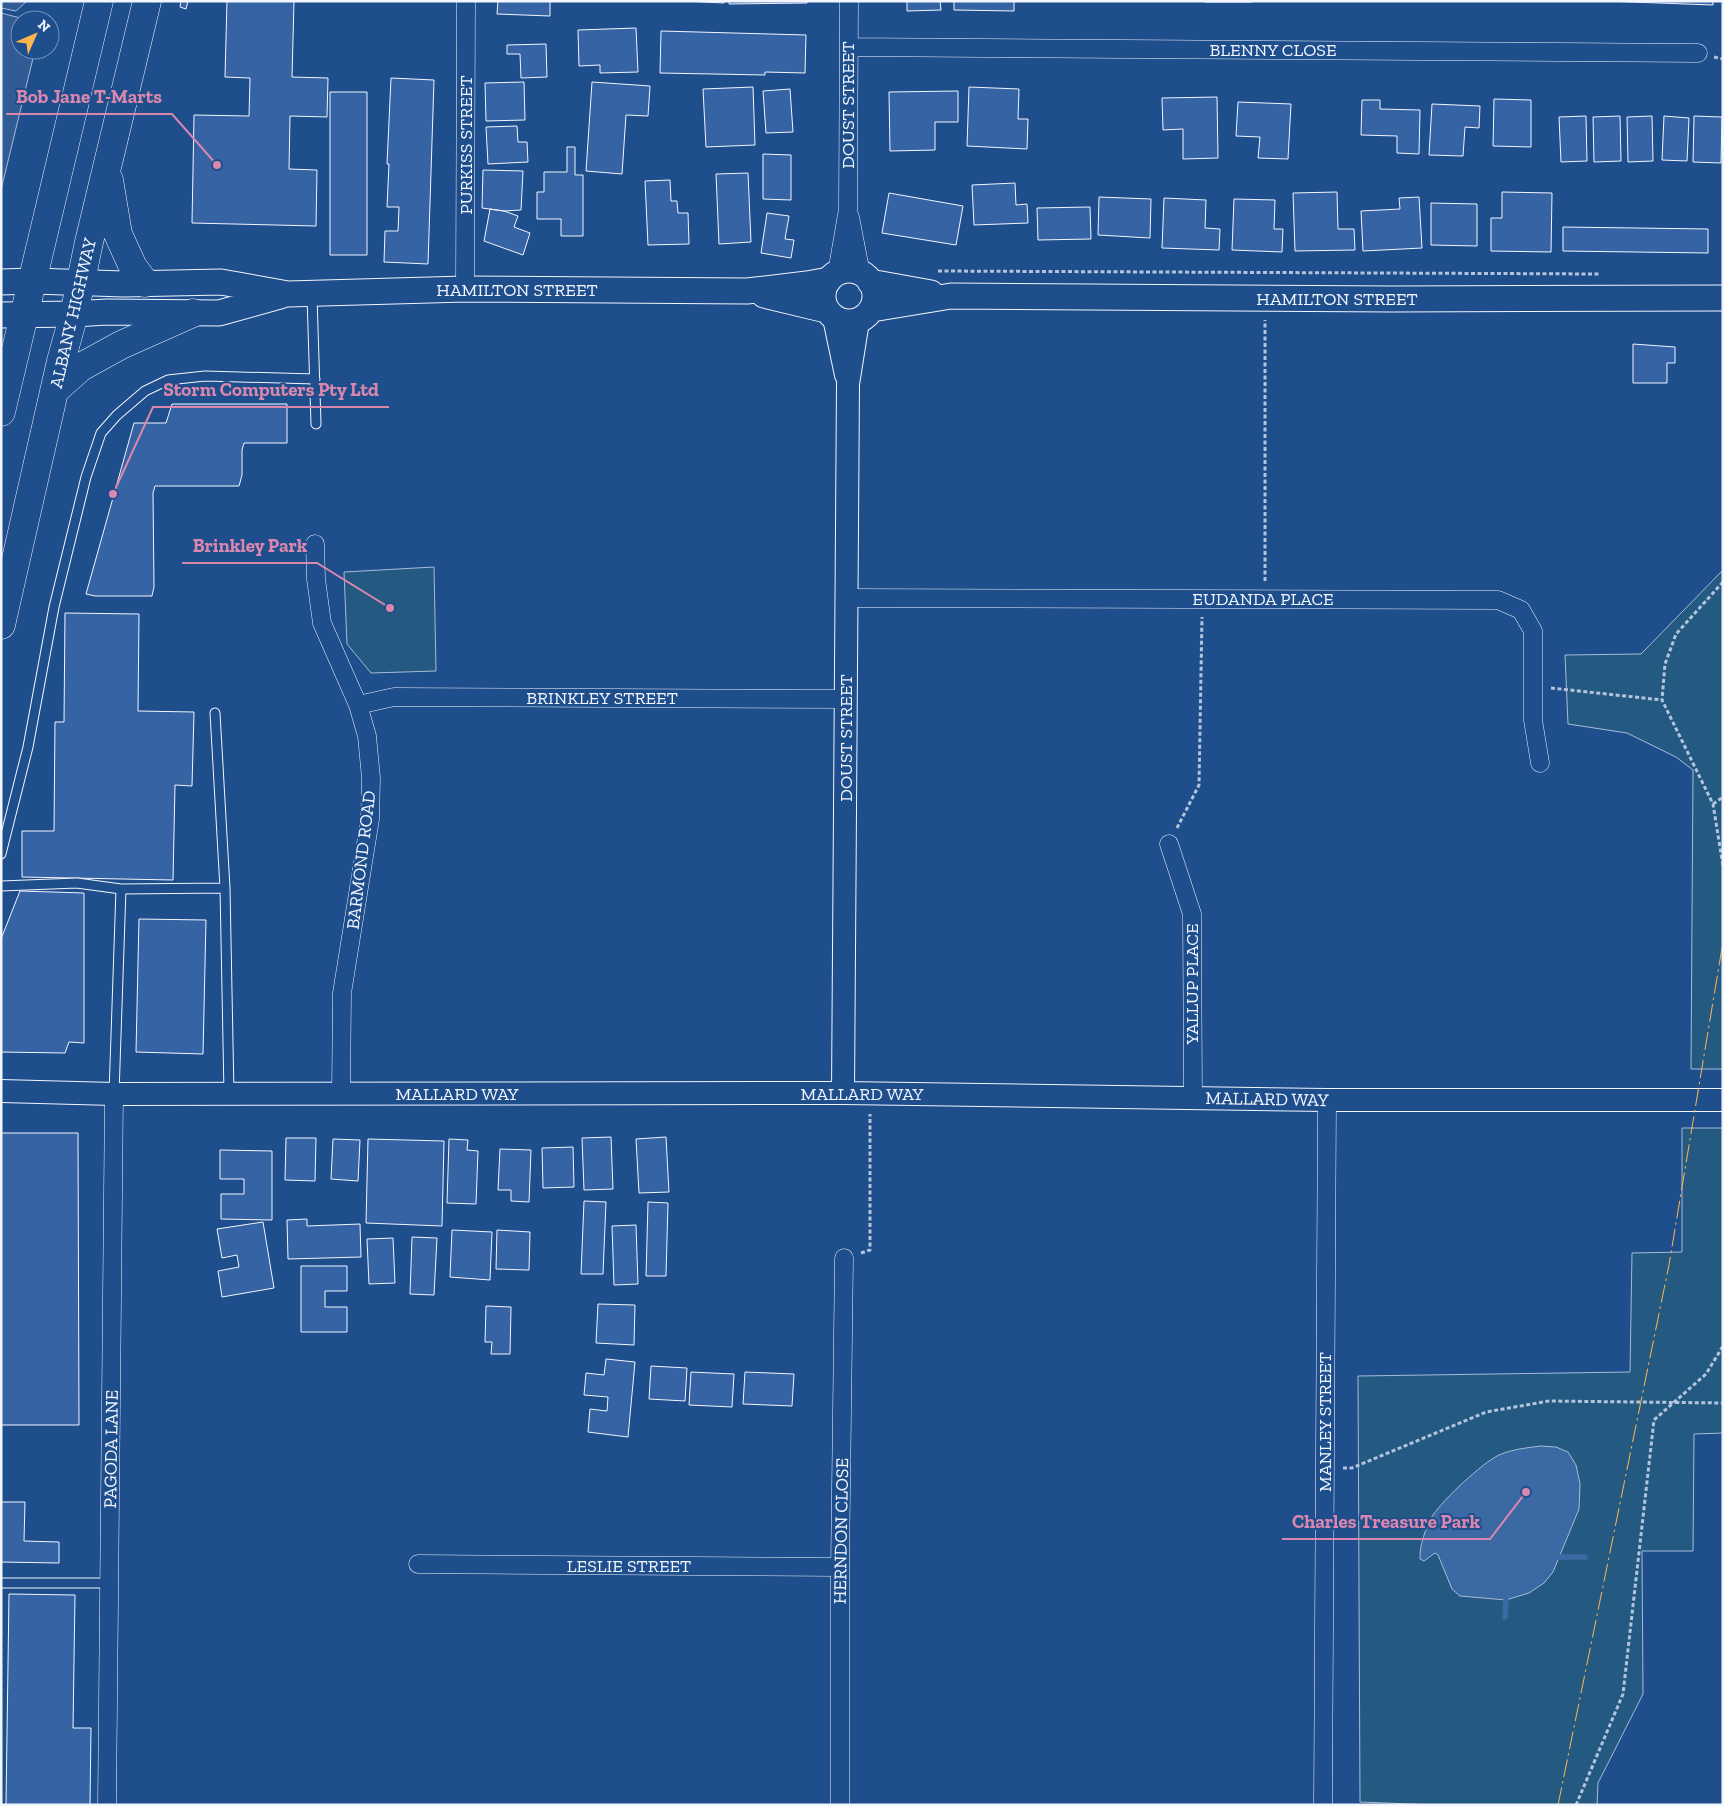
<svg xmlns="http://www.w3.org/2000/svg" width="1724" height="1806" viewBox="0 0 1724 1806" font-family="'Zilla Slab',serif">
<style>
.green{fill:#245a82;stroke:#a8bbd7}
.parking{fill:#305b95;stroke:#a8bbd7}
.water{fill:#3b69a3;stroke:#a8bbd7}
.lines{fill:none;stroke-linecap:round;stroke-linejoin:round}
.stream{stroke:#3b69a3;stroke-width:5.5}
.building{fill:#3563a3;stroke:#f2f6ff}
.service-casing{stroke:#f2f6ff;stroke-width:11}
.minor-casing{stroke:#f2f6ff;stroke-width:19}
.tertiary-casing{stroke:#f2f6ff;stroke-width:24}
.secondary-casing{stroke:#f2f6ff;stroke-width:27}
.trunk-casing{stroke:#f2f6ff;stroke-width:29}
.path{stroke:#b3c4dc;stroke-width:3;stroke-dasharray:4 2.5;stroke-linecap:butt}
.service{stroke:#1f4e8c;stroke-width:9}
.minor{stroke:#1f4e8c;stroke-width:18}
.tertiary{stroke:#1f4e8c;stroke-width:22}
.secondary{stroke:#1f4e8c;stroke-width:25}
.trunk{stroke:#1f4e8c;stroke-width:28}
.power{stroke:#ffb74d;stroke-width:1;stroke-dasharray:18 4 2.5 4;stroke-linecap:butt}
.labels{text-anchor:middle;dominant-baseline:central;stroke-width:4;stroke-linejoin:round;paint-order:stroke}
.street-label{font-size:18px;fill:#f2f6ff;stroke:#1f4e8c}
.leader{fill:none;stroke:#da87ad;stroke-width:2}
.callout-dot{fill:#da87ad;stroke:#1f4e8c;stroke-width:2}
.callout-label{font-size:19px;text-anchor:middle;font-weight:bold;fill:#da87ad;stroke:#1f4e8c;stroke-width:4;stroke-linejoin:round;paint-order:stroke}
</style>
<rect width="100%" height="100%" fill="#1f4e8c"/>
<!-- green -->
<path class="green" d="M434,567L436,671L371,673L347,644L344,572Z
M1723,570V1069H1691L1693,770L1676,757L1627,733L1568,724L1565,655L1641,654Z
M1682,1128H1723V1433L1694,1434L1693,1551H1642L1643,1694L1598,1783L1597,1805H1436L1360,1802L1358,1376L1630,1372L1632,1253L1682,1252Z"/>
<!-- parking -->
<path class="parking" d="M1,1H27L16,11L1,8Z
M1,13L28,20H20V50H35L1,190Z"/>
<!-- water -->
<path class="water" d="M1541,1446L1556,1447L1568,1452L1576,1465L1580,1484L1579,1509L1553,1572L1544,1583L1529,1593L1506,1600L1460,1596L1452,1589L1438,1555L1435,1553L1424,1561L1420,1559C1419,1547 1426,1526 1433,1515C1444,1499 1482,1463 1499,1455C1513,1449 1526,1448 1541,1446Z"/>
<g class="lines">
<!-- stream -->
<path class="stream" d="M1559,1557H1585
M1505,1617L1506,1600"/>
</g>
<!-- building -->
<path class="building" d="M181,1H188L186,9L180,7Z
M227,1H294L292,77L328,78L327,117L290,116L289,169L317,170L316,226L192,223L194,115L249,116L250,78L225,77Z
M498,1H550V16L497,14Z
M685,1H724V3Z
M729,1H807V3L729,4Z
M907,1H940L941,10L907,11Z
M954,1H1014V11L954,10Z
M1205,1H1252V2H1205Z
M1605,1H1713V5Z
M636,28L638,72L600,73V65L579,66L578,30Z
M661,31L806,35L805,73L765,72V75L660,73Z
M546,44L547,77L521,78L520,54H507V45Z
M391,78L434,80L428,264L384,262L385,231H398L399,207H387L389,164H387Z
M524,82L525,120L486,121L485,83Z
M592,82L650,86L648,116L626,115L622,174L586,171Z
M753,87L755,145L706,147L703,89Z
M969,87L1019,89L1018,119H1028L1027,149L967,146Z
M790,89L793,132L766,133L763,91Z
M958,91V122H935V150L890,151L889,92Z
M330,92H367V255H330Z
M1217,97L1218,158L1183,159V129L1163,130L1162,98Z
M1494,99L1531,100V147L1493,146Z
M1362,100H1380V109L1420,110L1419,154L1397,153V136L1361,135Z
M1238,102L1291,104L1288,159L1258,158L1260,137L1236,136Z
M1432,104L1480,106L1479,128L1465,127L1463,156L1429,155Z
M1586,116L1587,161L1561,162L1559,117Z
M1620,116L1621,161L1594,162L1593,117Z
M1652,116L1653,161L1628,162L1627,117Z
M1664,116L1689,118L1687,161L1662,160Z
M1694,116L1722,117L1721,163L1693,162Z
M517,126L518,142H527L528,162L488,164L486,127Z
M567,147H575V175H583V236H561V219H537V192H544V172H567Z
M763,154L791,155V200L763,199Z
M483,170L523,171L521,210L504,211L482,208Z
M748,173L751,242L719,244L716,174Z
M670,180L671,201H677L678,213H688L689,244L648,245L645,181Z
M1015,183L1016,205L1027,204L1028,223L974,225L972,185Z
M1337,192L1338,229H1354L1355,250L1295,251L1293,193Z
M1502,192L1552,193L1551,252L1491,251V218H1502Z
M889,193L963,206L956,245L882,233Z
M1099,197L1151,199L1150,238L1098,235Z
M1419,197L1422,248L1363,251L1361,211L1400,209L1399,198Z
M1164,198L1206,200L1205,228L1220,229L1219,250L1162,248Z
M1234,199L1275,200L1274,229H1283L1282,252L1232,250Z
M1431,203L1477,204V246L1431,245Z
M1090,207L1091,239L1038,240L1037,208Z
M490,209L504,211L518,216L514,227L530,233L523,255L484,241Z
M767,213L789,216L785,239L794,240L791,258L761,253Z
M1563,227L1708,229V253L1563,251Z
M1633,344L1675,347V363H1667V383H1633Z
M172,404H287V443H244L242,450V475L239,486H155L153,493L154,587L152,596H95L86,594L134,423H166Z
M65,613L139,614L138,711L194,712L192,786L175,785L173,880L22,877V831H54L55,722H64Z
M20,891L84,893V1043L69,1042L65,1053L1,1052V939Z
M139,919L206,920L203,1054L136,1052Z
M1,1133H78L79,1425H1Z
M611,1137L613,1189L584,1190L582,1138Z
M666,1137L669,1192L639,1193L636,1139Z
M286,1138H316L315,1181L285,1180Z
M333,1139L360,1140L358,1181L331,1179Z
M368,1139L444,1141L442,1226L366,1223Z
M449,1139L468,1140L467,1150L478,1151L476,1204L447,1203Z
M573,1147L574,1187L543,1188L542,1148Z
M500,1149L531,1150L529,1202L511,1201V1190H498Z
M220,1150L272,1151V1220L221,1219V1194H244V1179H220Z
M584,1201L606,1202L603,1274H581Z
M648,1202L668,1203L666,1276H646Z
M307,1219V1226L360,1224L361,1257L288,1259L287,1220Z
M263,1222L274,1288L222,1297L218,1271L239,1267L237,1255L222,1258L217,1229Z
M636,1225L638,1284L614,1285L612,1226Z
M452,1230L492,1232L490,1280L450,1277Z
M497,1230L530,1232L529,1270L496,1269Z
M412,1237L437,1238L434,1295L410,1294Z
M393,1238L395,1283L369,1284L367,1239Z
M301,1266H347V1291H325V1307H347V1332H301Z
M598,1304L635,1305L634,1345L596,1343Z
M486,1306L511,1307L510,1354H491L492,1342H485Z
M606,1359L635,1362L628,1437L588,1432L590,1409L607,1411L608,1397L584,1395L586,1373L604,1375Z
M651,1366L687,1368L685,1401L649,1399Z
M691,1372L734,1374L732,1407L689,1405Z
M745,1372L794,1374L792,1406L743,1404Z
M1,1502H25L24,1541L59,1542V1563L1,1562Z
M9,1594L75,1595L73,1728H91L90,1805H6Z"/>
<g class="lines">
<!-- service casing -->
<g class="service-casing">
<path id="service" d="M312,296L316,424
M215,713L225,888L229,1094
M1,854L28,747L54,607L86,477L101,433L117,415L145,391L168,380L205,376L315,379
M1,886L77,883L121,889L225,888
M114,1094L121,889
M1,1583H109"/>
</g>
<!-- minor casing -->
<g class="minor-casing">
<path id="minor" d="M849,47L1698,53
M850,217L861,274
M837,273L848,209L849,1
M465,289L466,1
M315,544L316,579L322,623L358,705L367,736L371,778L370,819L342,993L341,1094
M846,598L1498,600L1521,610L1533,631V720L1540,763
M358,705L394,697L846,699
M1169,844L1192,914L1193,1097
M418,1564L840,1567
M107,1805L114,1094
M840,1805V1567L844,1258
M1323,1805L1327,1100"/>
</g>
<!-- tertiary casing -->
<g class="tertiary-casing">
<path id="tertiary" d="M834,318L846,375
M1,1091L114,1094L843,1093L1327,1100H1723
M843,1093L848,384L858,321"/>
</g>
<!-- secondary casing -->
<g class="secondary-casing">
<path id="secondary" d="M823 296a26 26 0 1 1 52 0a26 26 0 1 1-52 0Z
M1,282L33,281L124,284L221,282L288,294L465,289L747,291L807,284L829,280
M870,282L931,293
M764,295L826,310
M872,309L951,296L1393,299L1723,298
M1,315L74,314L107,312L219,313L280,296"/>
</g>
<!-- trunk casing -->
<g class="trunk-casing">
<path id="trunk" d="M109,180L118,234L133,267L145,283
M54,391L81,367L121,345L193,313
M1,412L99,1
M1,625L61,361L74,314L89,242L147,1"/>
</g>
<!-- path -->
<path class="path" d="M1714,57L1723,59
M938,271L1600,274
M1265,581V320
M1723,582L1676,634L1665,664L1662,700L1713,804L1723,866
M1551,688L1662,700
M1713,804L1723,797
M1177,828L1199,785L1202,617
M861,1253L870,1250V1114
M1343,1468H1352L1486,1412L1549,1401L1723,1403
M1576,1805L1623,1694L1654,1420L1706,1374L1723,1346"/>
<!-- service -->
<use href="#service" class="service"/>
<!-- minor -->
<use href="#minor" class="minor"/>
<!-- tertiary -->
<use href="#tertiary" class="tertiary"/>
<!-- secondary -->
<use href="#secondary" class="secondary"/>
<!-- trunk -->
<use href="#trunk" class="trunk"/>
<!-- power -->
<path class="power" d="M1558,1805L1669,1265L1723,942"/>
</g>
<g class="labels">
<!-- street labels -->
<g class="street-label">
<text x="1273" y="50">BLENNY CLOSE</text>
<text transform="translate(848 105) rotate(-90)">DOUST STREET</text>
<text transform="translate(466 145) rotate(-90)">PURKISS STREET</text>
<text x="517" y="290">HAMILTON STREET</text>
<text x="1337" y="299">HAMILTON STREET</text>
<text transform="translate(73 313) rotate(-77)">ALBANY HIGHWAY</text>
<text x="1263" y="599">EUDANDA PLACE</text>
<text x="602" y="698">BRINKLEY STREET</text>
<text transform="translate(846 738) rotate(-90)">DOUST STREET</text>
<text transform="translate(361 860) rotate(-83)">BARMOND ROAD</text>
<text transform="translate(1192 984) rotate(-90)">YALLUP PLACE</text>
<text x="457" y="1094">MALLARD WAY</text>
<text x="862" y="1094">MALLARD WAY</text>
<text transform="translate(1267 1099) rotate(1)">MALLARD WAY</text>
<text transform="translate(1325 1422) rotate(-90)">MANLEY STREET</text>
<text transform="translate(111 1449) rotate(-89)">PAGODA LANE</text>
<text transform="translate(841 1531) rotate(-89)">HERNDON CLOSE</text>
<text x="629" y="1566">LESLIE STREET</text>
</g>
</g>
<!-- callouts -->
<path class="leader" d="M217 165L172 114H6M113 494L153 407H389M390 608L317 563H182M1526 1492L1490 1539H1282"/>
<g class="callout-dot">
<circle cx="217" cy="165" r="5"/>
<circle cx="113" cy="494" r="5"/>
<circle cx="390" cy="608" r="5"/>
<circle cx="1526" cy="1492" r="5"/>
</g>
<g class="callout-label">
<text x="89" y="103">Bob Jane T-Marts</text>
<text x="271" y="396">Storm Computers Pty Ltd</text>
<text x="250" y="552">Brinkley Park</text>
<text x="1386" y="1528">Charles Treasure Park</text>
</g>
<!-- border -->
<rect width="1724" height="1806" fill="none" stroke="#f2f6ff" stroke-width="5"/>
<!-- north arrow -->
<g transform="translate(35 35) rotate(45)"><circle r="24" fill="#1f4e8c" stroke="#7391ba"/>
<path d="M0-4L9 19L0 12L-9 19Z" fill="#ffb74d"/>
<text y="-8" font-size="14" font-weight="bold" text-anchor="middle" fill="#f2f6ff">N</text>
</g>
</svg>
